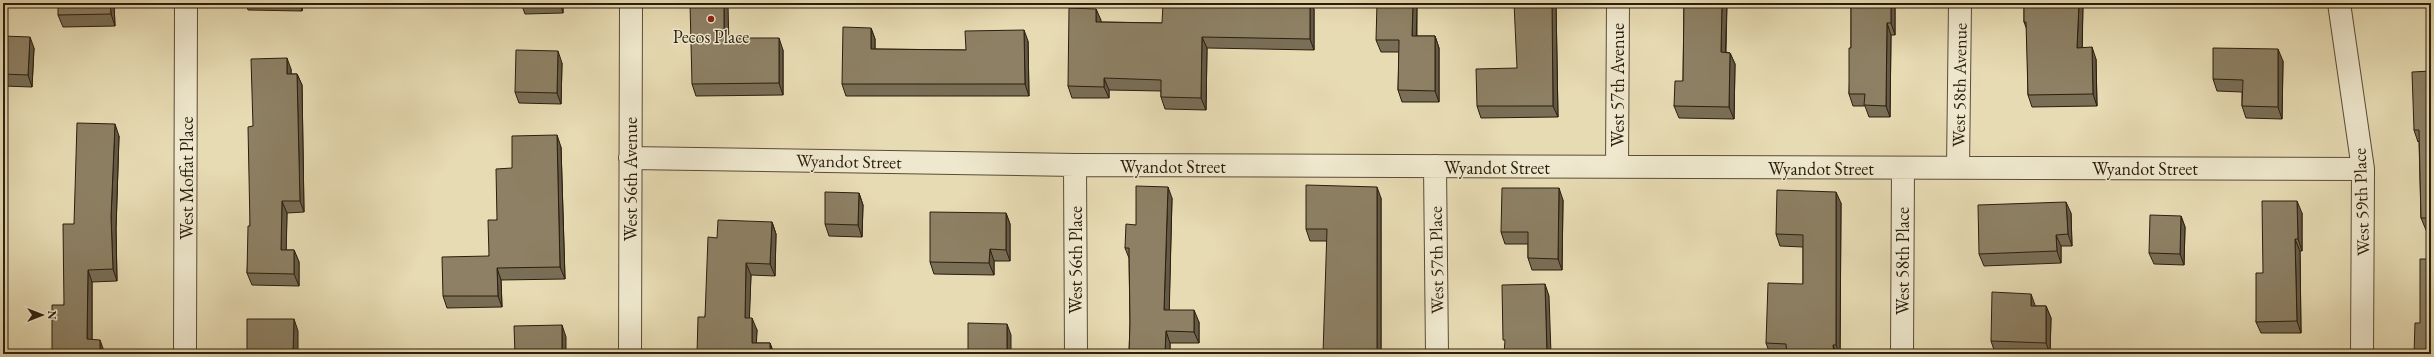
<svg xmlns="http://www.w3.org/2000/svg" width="2434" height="357" viewBox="0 0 2434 357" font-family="'EB Garamond',serif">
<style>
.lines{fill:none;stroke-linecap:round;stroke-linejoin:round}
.minor-casing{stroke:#5a4d37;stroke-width:24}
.minor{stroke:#efe8ce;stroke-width:22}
.wall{fill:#796e56;stroke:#2b1e0e}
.shaded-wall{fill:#635a46;stroke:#2b1e0e}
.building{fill:#8d8064;stroke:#2b1e0e}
.poi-dot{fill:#8f2418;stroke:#efe8ce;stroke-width:1.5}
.labels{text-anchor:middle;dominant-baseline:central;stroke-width:3;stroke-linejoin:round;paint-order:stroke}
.poi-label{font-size:18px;fill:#2b1e0e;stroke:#efe8ce}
.street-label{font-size:18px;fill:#2b1e0e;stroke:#efe8ce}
</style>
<rect width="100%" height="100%" fill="#e7dbb3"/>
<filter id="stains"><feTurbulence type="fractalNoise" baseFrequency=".005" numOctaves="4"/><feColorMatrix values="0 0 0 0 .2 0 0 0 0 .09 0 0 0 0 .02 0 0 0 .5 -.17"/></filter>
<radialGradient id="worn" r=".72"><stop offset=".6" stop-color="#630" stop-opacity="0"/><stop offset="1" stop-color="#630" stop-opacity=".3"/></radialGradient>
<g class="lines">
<!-- minor casing -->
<g class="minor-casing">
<path id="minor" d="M2339,3L2363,169L2362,354
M630,158L1075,165L2363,169
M1075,165L1076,354
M1435,166L1437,354
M1617,167L1618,3
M1958,168L1960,3
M185,354L186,3
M630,354L631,3
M1902,354L1903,168"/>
</g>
<!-- minor -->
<use href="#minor" class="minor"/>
</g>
<!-- wall -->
<path class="wall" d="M114,3L115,26L63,27L58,15Z
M246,3H303L302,11L248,10Z
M521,3H563V13L525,14Z
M1556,3L1558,117L1481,118L1477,106L1517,68Z
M1684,3H1727L1726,52L1730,53L1735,64L1734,119L1679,118L1674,106L1683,81Z
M1851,3H1895V35H1891L1890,117H1869L1865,106H1853L1849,94L1851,48Z
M2024,3H2083L2082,48L2096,59L2097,106L2032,107L2028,95L2027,30L2024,22Z
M1417,5V36H1435L1439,48V102H1402L1398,90L1399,52H1381L1376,40Z
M1096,9L1101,22L1162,23L1314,9V50L1207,48L1206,110L1165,109L1161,97V91L1109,90V98H1072L1068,86Z
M871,28L875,39V49L966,50L1028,41L1029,96H846L842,84Z
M3,36L34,48L32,87L3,86Z
M729,38L783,50V95L696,96L692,84Z
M2283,61L2282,119L2246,118L2242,106V92L2217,91L2213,79Z
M562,63L561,104L519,103L515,92Z
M291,69V74H297L302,85L304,212L287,213L286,250H294L299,262V286L252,285L247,273L250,226L253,126Z
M2431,71V230H2426L2421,218L2419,141L2418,142L2414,130Z
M119,136L116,229L117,281L92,282V339L104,351V354H52L64,305L74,224Z
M561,147L565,279L501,280L502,307L447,308L443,296L489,256L497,220L512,168Z
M859,193L863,205L862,237L829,236L825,224Z
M1172,198L1169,310L1199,322V343H1170V354H1129L1130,323L1129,258L1125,248L1136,225Z
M1381,198V354L1327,241H1310L1306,229Z
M1563,200L1562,270H1532L1528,258V244H1505L1501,232Z
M1841,203L1840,354H1770L1766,343L1803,284V247L1780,246L1776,234Z
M1006,213L1010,224V261H994V275L934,274L930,262Z
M2071,213L2072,246H2061V263L1984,266L1979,254Z
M2302,213V251H2300L2301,333H2261L2256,322L2263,273Z
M2181,216L2185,227L2184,265L2154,264L2149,253Z
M772,222L776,234L775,276L751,275L749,318L757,330L756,343H770L774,354H697L705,317L717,238Z
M2035,305V306H2046L2051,318L2050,354L1995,353L1991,341Z"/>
<!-- shaded-wall -->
<path class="shaded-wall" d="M110,3H114L115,26L111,14Z
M300,3H303L302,11Z
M560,3H563V13Z
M724,3H728L729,50L724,38Z
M1310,3H1312L1314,9V50L1310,39Z
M1413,3H1416L1417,5L1416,48L1412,36Z
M1552,3H1556L1558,117L1553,106Z
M1722,3H1727L1725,64L1721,52Z
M1891,3H1895V35L1891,23Z
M2079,3H2083L2082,60L2077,48Z
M1096,9L1101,20V33L1096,22Z
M1887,23L1891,35L1890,117L1886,106Z
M871,28L875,39V61L871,49Z
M1024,30L1028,41L1029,96L1025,84Z
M1435,36L1439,48V102L1435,91Z
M30,37L34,48L32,87L28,75Z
M1202,37L1207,48L1206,110L1201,98Z
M779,38L783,50V95L779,83Z
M2092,47L2096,59L2097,106L2093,94Z
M2278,49L2283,61L2282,119L2278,107Z
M558,51L562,63L561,104L557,93Z
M1730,53L1735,64L1734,119L1729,107Z
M287,58L291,69V86L287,74Z
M297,74L302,85L304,212L300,201Z
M1104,78L1109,90V98L1104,87Z
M115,124L119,136L116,229L117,281L113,269L111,217Z
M557,135L561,147L565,279L560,267Z
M1168,187L1172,198L1169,322L1164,310Z
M1377,187L1381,198V354H1377Z
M1559,188L1563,200L1562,270L1558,259Z
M1836,192L1841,203L1840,354H1839L1836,345Z
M859,193L863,205L862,237L858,225Z
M282,201L287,213L286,262L281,250Z
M2297,201L2302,213V251L2298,239Z
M2066,202L2071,213L2072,246L2068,234Z
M1006,213L1010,224V261L1006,250Z
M2181,216L2185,227L2184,265L2180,254Z
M772,222L776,234L775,276L770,264Z
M2056,235L2061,246V263L2057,251Z
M2295,239L2300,251L2301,333L2297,321Z
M990,249L994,261V275L989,263Z
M294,250L299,262V286L294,274Z
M746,263L751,275L749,330L745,318Z
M497,268L501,280L502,307L498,296Z
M88,270L92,282V351L87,339Z
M1545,284L1549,296L1551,354H1547Z
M2031,294L2035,305V318L2031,306Z
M2046,306L2051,318L2050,354L2046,343Z
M1194,310L1199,322V343L1194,332Z
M752,318L757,330L756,354L752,343Z
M294,319L298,331V354H293Z
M1007,324L1011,335V354H1007Z
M562,325L566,337V354H562Z
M1166,331L1170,343V354H1165Z
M100,340L104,351V354H100Z
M770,343L774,354H770Z
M1833,345L1837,354H1834Z"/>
<!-- building -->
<path class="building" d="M58,3H110L111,14L58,15Z
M690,3H724V38H779V83L692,84Z
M1163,3H1310V39L1202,37L1201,98L1161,97V80L1104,78V87L1068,86L1069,8L1096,9V22L1162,23Z
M1377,3H1413L1412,36H1435V91L1398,90L1399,40H1376Z
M1514,3H1552L1553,106H1477L1476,69L1517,68Z
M1684,3H1722L1721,52L1730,53L1729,107L1674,106L1675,81H1683Z
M1851,3H1891V23H1887L1886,106L1864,105L1865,94H1849V48H1851Z
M2024,3H2079L2077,48L2092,47L2093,94L2028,95L2026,22H2024Z
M843,27L871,28V49L966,50L965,31L1024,30L1025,84H842Z
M3,36L30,37L28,75L3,74Z
M2213,48L2278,49V107L2242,106L2243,80L2213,79Z
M516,50L558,51L557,93L515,92Z
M287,58V74H297L300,201H282L281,250H294V274L247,273L248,226H250L248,127L253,126L251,59Z
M2431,71V218H2421L2419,130H2414L2412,72Z
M77,123L115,124L111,217L113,269L88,270L87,339L100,340V354H52V305H64L63,224H74Z
M557,135L560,267L497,268L498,296H443L442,257L489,256L488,220H497L496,169L512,168V136Z
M1306,185L1377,187V354H1323L1327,229H1306Z
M1136,186L1168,187L1164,310H1194V332L1166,331L1165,354H1129L1130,323L1129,248H1125L1126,224L1136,225Z
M1502,188H1559L1558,259L1528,258V232H1501Z
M1777,190L1836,192V345H1833L1834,354H1787L1786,344L1766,343L1768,283L1803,284V235L1776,234Z
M825,192L859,193L858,225L825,224Z
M2262,201H2297L2298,239H2295L2297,321L2256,322V273H2263Z
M2066,202L2068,234L2056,235L2057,251L1979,254L1978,205Z
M930,212L1006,213V250L990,249L989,263L930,262Z
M2150,215L2181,216L2180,254L2149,253Z
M718,220L772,222L770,264L746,263L745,318H752V343H770V354H697L698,317H705L708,237L717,238Z
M2420,259H2431V354H2414L2415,323H2420Z
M1545,284L1547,354H1504L1505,340H1503L1502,285Z
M1992,292L2031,294V306H2046V343L1991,341Z
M247,319H294L293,354H247Z
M968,323L1007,324V354H968Z
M562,325V354H515L514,326Z"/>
<!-- markers -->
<circle class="poi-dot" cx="711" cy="19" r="4"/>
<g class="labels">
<!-- poi labels -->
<g class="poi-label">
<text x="711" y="36">Pecos Place</text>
</g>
<!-- street labels -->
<g class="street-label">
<text transform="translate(1617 85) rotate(-90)">West 57th Avenue</text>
<text transform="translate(1959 85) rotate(-89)">West 58th Avenue</text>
<text transform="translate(849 161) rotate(1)">Wyandot Street</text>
<text x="1173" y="166">Wyandot Street</text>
<text x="1497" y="167">Wyandot Street</text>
<text x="1821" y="168">Wyandot Street</text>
<text x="2145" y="168">Wyandot Street</text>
<text transform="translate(186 178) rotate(-90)">West Moffat Place</text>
<text transform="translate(630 179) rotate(-90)">West 56th Avenue</text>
<text transform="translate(2361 202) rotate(-92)">West 59th Place</text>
<text transform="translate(1075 260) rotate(-90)">West 56th Place</text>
<text transform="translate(1436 260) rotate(-91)">West 57th Place</text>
<text transform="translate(1902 261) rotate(-90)">West 58th Place</text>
</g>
</g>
<!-- margin -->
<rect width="2434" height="357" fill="none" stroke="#e7dbb3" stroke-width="16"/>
<rect x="4" y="4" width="2426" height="349" fill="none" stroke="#2b1e0e" stroke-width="2"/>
<rect x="8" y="8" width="2418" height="341" fill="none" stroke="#2b1e0e"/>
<!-- north arrow -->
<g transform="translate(42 315) rotate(90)" stroke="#efe8ce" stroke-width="3" paint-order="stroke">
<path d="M0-3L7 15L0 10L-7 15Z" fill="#2b1e0e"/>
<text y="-6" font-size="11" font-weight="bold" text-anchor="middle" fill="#2b1e0e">N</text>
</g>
<rect width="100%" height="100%" filter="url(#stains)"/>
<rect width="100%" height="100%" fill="url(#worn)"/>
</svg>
